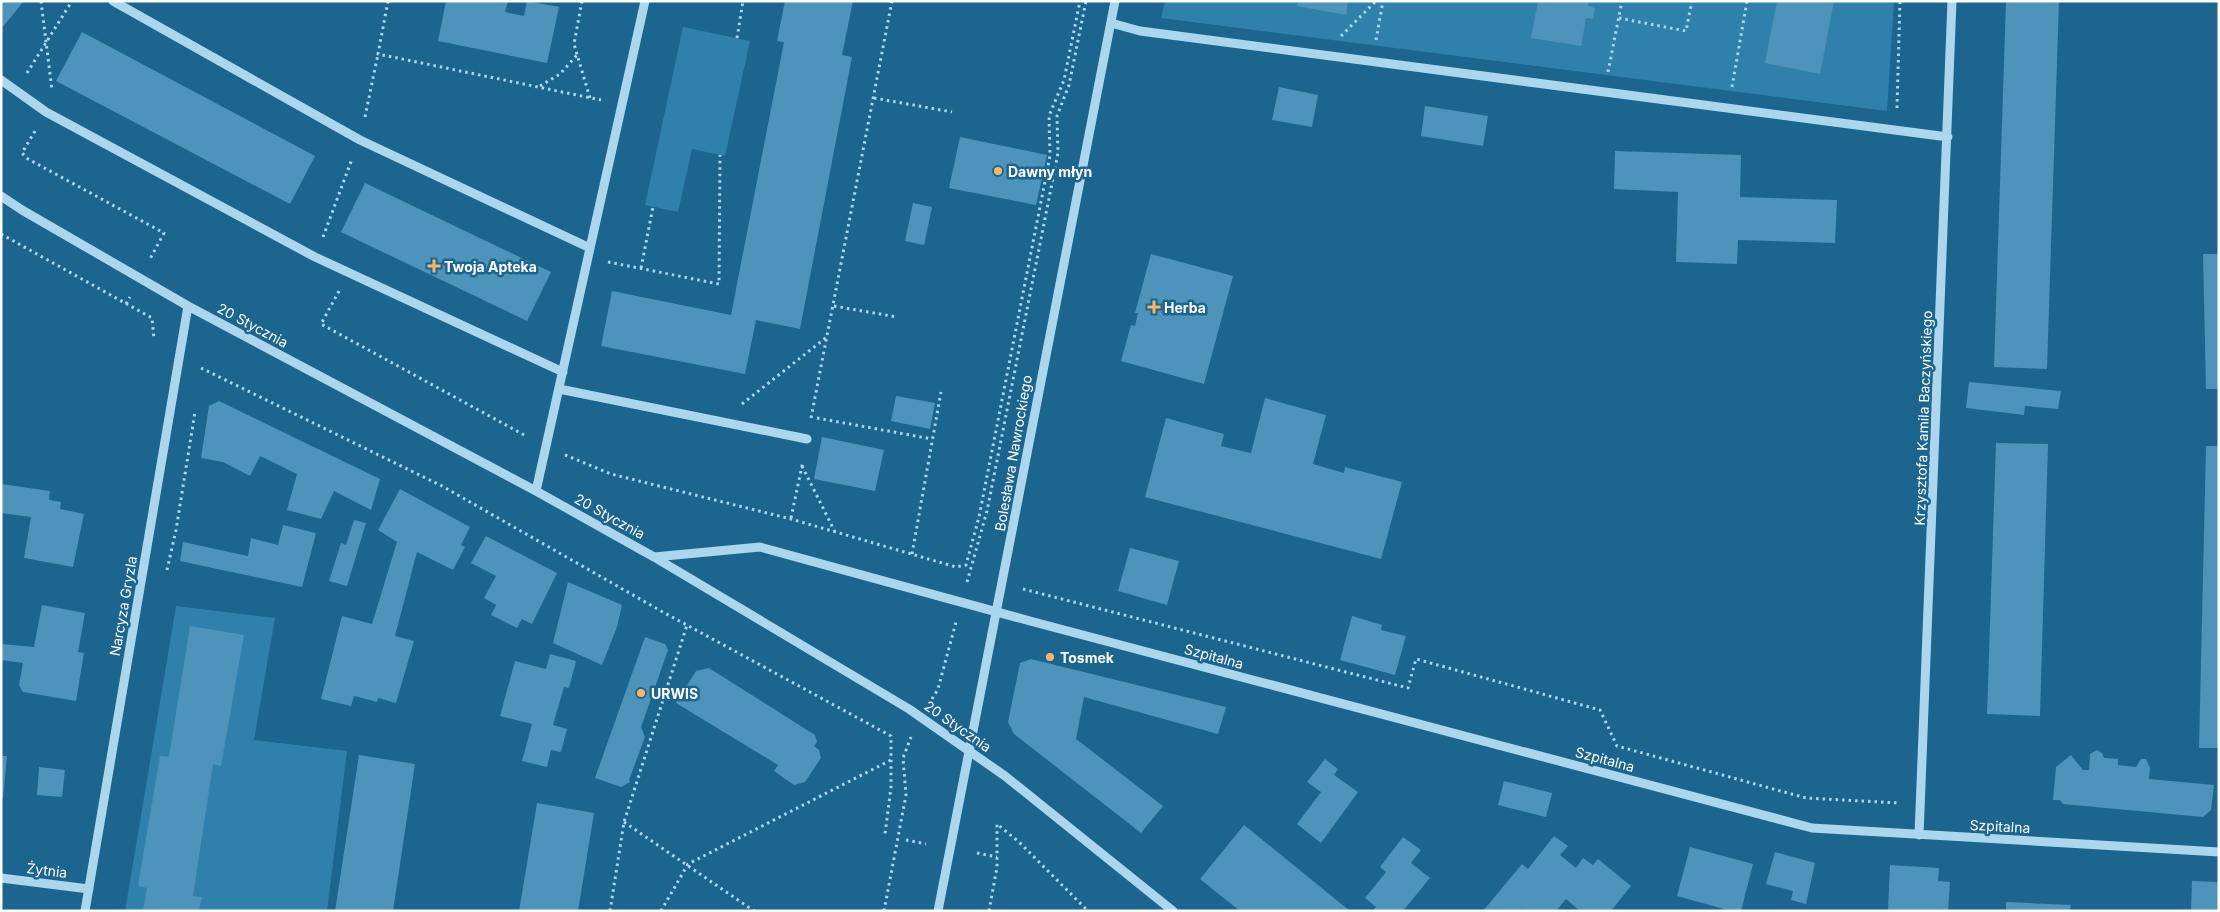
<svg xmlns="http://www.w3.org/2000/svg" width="2220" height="912" viewBox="0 0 2220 912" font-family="Inter,sans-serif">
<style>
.green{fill:#3080ac}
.building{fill:#4e93b9}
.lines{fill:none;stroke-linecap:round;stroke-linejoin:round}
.path{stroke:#abd6ed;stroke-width:3;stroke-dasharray:2.5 4;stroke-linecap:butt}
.minor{stroke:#abd6ed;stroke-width:9}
.poi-dot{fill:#fdb569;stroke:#1c658f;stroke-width:2}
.labels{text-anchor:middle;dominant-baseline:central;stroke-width:5;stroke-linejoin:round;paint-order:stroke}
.poi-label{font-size:14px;font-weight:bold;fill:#fff;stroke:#1c658f;text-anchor:start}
.street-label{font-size:14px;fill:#fff;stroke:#1c658f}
</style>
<rect width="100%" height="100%" fill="#1c658f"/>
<!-- green -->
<path class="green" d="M1165,1H1894L1887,111L1161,18Z
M683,27L750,41L725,156L692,149L678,212L645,205Z
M176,606L275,618L254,740L347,751L327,911H125Z"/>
<!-- building -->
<path class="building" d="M1,1H24L1,29Z
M446,1H508L505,12L524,16L527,1L559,7L547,63L438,41Z
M785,1H853L842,55L852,57L800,329L756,320L745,374L601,346L612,291L731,315L784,42L777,41Z
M1298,1H1348L1346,15L1297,6Z
M1538,1H1589L1588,6L1595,8L1593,19L1586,18L1581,46L1531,38Z
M1777,1H1834L1820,74L1765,63Z
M2006,1H2059L2047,369L1994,367Z
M82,32L315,156L290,204L56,81Z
M1279,87L1318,95L1312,127L1272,120Z
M1425,106L1488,116L1483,146L1421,136Z
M960,137L1047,155L1036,205L949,188Z
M1615,151L1741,155L1740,197L1837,200L1835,243L1738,240L1737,264L1676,262L1678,192L1614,189Z
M365,183L551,272L527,321L341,232Z
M913,203L932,207L924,245L905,241Z
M1151,254L1233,276L1204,384L1121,361L1131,325L1135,326L1138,313H1135Z
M2203,254H2219V389H2206Z
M1969,382L2061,391L2058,409L2025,406L2024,415L1966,408Z
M896,396L935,403L930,429L891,421Z
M1265,398L1326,415L1313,464L1344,473L1345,467L1402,482L1381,559L1145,497L1166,418L1224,434L1221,446L1251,453Z
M219,401L380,479L371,510L334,491L321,519L287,510L297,474L260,456L250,476L223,462L201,458L209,406Z
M822,437L884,450L875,491L814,479Z
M1996,443L2048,444L2040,716L1987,714Z
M2206,446H2219V748H2199Z
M1,484L50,491L49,500L61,502L60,509L84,514L73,567L24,558L31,517L1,513Z
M400,489L470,527L461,545L465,547L453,570L417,552L395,636L414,641L396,703L378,698L377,702L354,696L351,706L321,699L342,616L372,624L397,542L378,530Z
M354,520L366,523L347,586L329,581L341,543L346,545Z
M283,525L316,533L302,587L180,561L183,542L248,556L251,538L278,545Z
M486,536L557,573L532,624L522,619L517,628L491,615L496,605L484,598L496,576L471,563Z
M1130,548L1179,561L1167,605L1118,591Z
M568,582L622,605L617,627L602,665L553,643Z
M42,605L85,613L78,652L84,653L76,701L23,692L19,685L23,663L1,660V644L34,647Z
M1352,616L1382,625L1381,630L1406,636L1395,675L1340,660Z
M190,626L244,635L221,766L213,764L193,896L202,897L199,911H143L147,888L138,886L160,756L169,757Z
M645,637L665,644L668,650L641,727L645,737L629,780L630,782L621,787L595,778Z
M550,654L576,661L569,688L564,687L553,725L567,729L561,752L551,750L547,767L522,761L532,724L500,716L515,661L546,669Z
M1031,659L1226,707L1218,734L1084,697L1076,739L1163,806L1141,833L1014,734L1008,722L1020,663Z
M709,668L815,735L817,742L814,746L819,750L821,758L805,782L794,785L774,771L778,765L676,703L696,671Z
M2097,750L2102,753L2104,758L2118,759V765L2136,767L2141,759H2146L2150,768L2149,779L2214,785L2211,810L2203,817L2063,804L2060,800H2053L2056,767L2071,755L2083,770H2089L2090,754Z
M359,755L415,764L393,911H335Z
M1,756H7L3,798H1Z
M1325,759L1338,769L1334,775L1358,792L1321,843L1297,824L1321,792L1307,782Z
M39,767L65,770L62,797L37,795Z
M1504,781L1552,793L1546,817L1498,805Z
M537,803L594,813L578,911H519Z
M1244,825L1275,850L1350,911H1240L1200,879Z
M1554,836L1568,846L1560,855L1576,868L1583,858L1593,865L1598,859L1631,886L1611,911H1580L1566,899L1556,911H1524L1522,909L1520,911H1483L1522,864L1528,869Z
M1403,837L1421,850L1411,863L1430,878L1403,911H1372L1376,907L1365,898L1386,872L1380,867Z
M1690,847L1753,864L1741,911H1731L1677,896Z
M1775,852L1815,863L1806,904L1791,900L1793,891L1766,884Z
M1890,865L1939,868L1938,881L1950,882L1948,911L1888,910Z
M2192,881L2219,882V911H2191Z
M2006,902L2071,905L2070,911H2006Z"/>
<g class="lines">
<!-- path -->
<path class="path" d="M41,1L52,90
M388,1L378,54L601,100
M582,1L574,44L590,98
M1619,18L1686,31L1692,1
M1341,36L1376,1
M737,38L743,1
M1376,40L1383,1
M1608,72L1622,1
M27,73L72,1
M540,86L560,74L577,55
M1732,87L1747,1
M874,98L952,112
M1897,108L1900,1
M365,117L378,54
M35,131L22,153L28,159L164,233L150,259
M1,234L152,318L154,339
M323,237L352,159
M608,262L719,284L720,155
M641,268L653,207
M339,291L321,324L526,436
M126,304L130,297
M834,306L897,317
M201,368L442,486L661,611L891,736V787L885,834
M742,404L828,336
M811,418L892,1
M817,418L932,439
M565,455L611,474L791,519L956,567L966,565L979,517L1050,156L1049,116L1064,80L1080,1
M802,466L835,532
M791,518L803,461
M912,554L941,392
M167,570L176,530L195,412
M967,582L987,511L1058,153L1057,116L1069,85L1086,1
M1023,589L1408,688L1416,659L1600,710L1617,746L1806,798L1899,803
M932,699L938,689L956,622
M624,822L754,911
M906,840L926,844
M977,853L997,857
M610,911L624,822L687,625
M661,911L688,864L891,760
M884,911L906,795L903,758L911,737
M989,911L997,867V824L1019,842L1088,911"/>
<!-- minor -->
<path class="minor" d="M113,1L360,140L590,248
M1111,23L1140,31L1948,137
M1,80L46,112L315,257L563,372
M1,196L22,210L188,306L536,491L654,557L909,709L1005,776L1173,911
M559,389L807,439
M536,491L645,1
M654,557L760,547L1030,621L1812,828L2219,852
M1919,835L1952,1
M1,878L89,889
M85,911L188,306
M938,911L1115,1"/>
</g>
<!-- markers -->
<g class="poi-dot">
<circle cx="998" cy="171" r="5"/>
<path d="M431.5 258.5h5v5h5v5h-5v5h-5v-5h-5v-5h5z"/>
<path d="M1151.5 299.5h5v5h5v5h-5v5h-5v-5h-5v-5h5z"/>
<circle cx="1050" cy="657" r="5"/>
<circle cx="641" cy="693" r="5"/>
</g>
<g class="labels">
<!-- poi labels -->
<g class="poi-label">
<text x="1008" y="171">Dawny młyn</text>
<text x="444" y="266">Twoja Apteka</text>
<text x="1164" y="307">Herba</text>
<text x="1060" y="657">Tosmek</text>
<text x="651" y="693">URWIS</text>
</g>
<!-- street labels -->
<g class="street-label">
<text transform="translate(253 325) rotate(28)">20 Stycznia</text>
<text transform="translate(1923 418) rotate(-88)">Krzysztofa Kamila Baczyńskiego</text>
<text transform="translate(1013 453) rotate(-80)">Bolesława Nawrockiego</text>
<text transform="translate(610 516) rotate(29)">20 Stycznia</text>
<text transform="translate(123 606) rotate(-80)">Narcyza Gryzla</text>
<text transform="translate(1214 656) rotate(15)">Szpitalna</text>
<text transform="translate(958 726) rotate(35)">20 Stycznia</text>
<text transform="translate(1605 759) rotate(15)">Szpitalna</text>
<text transform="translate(2000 826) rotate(3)">Szpitalna</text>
<text transform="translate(47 870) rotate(7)">Żytnia</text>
</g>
</g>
<!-- border -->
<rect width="2220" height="912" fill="none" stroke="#ffffff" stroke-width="5"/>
</svg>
